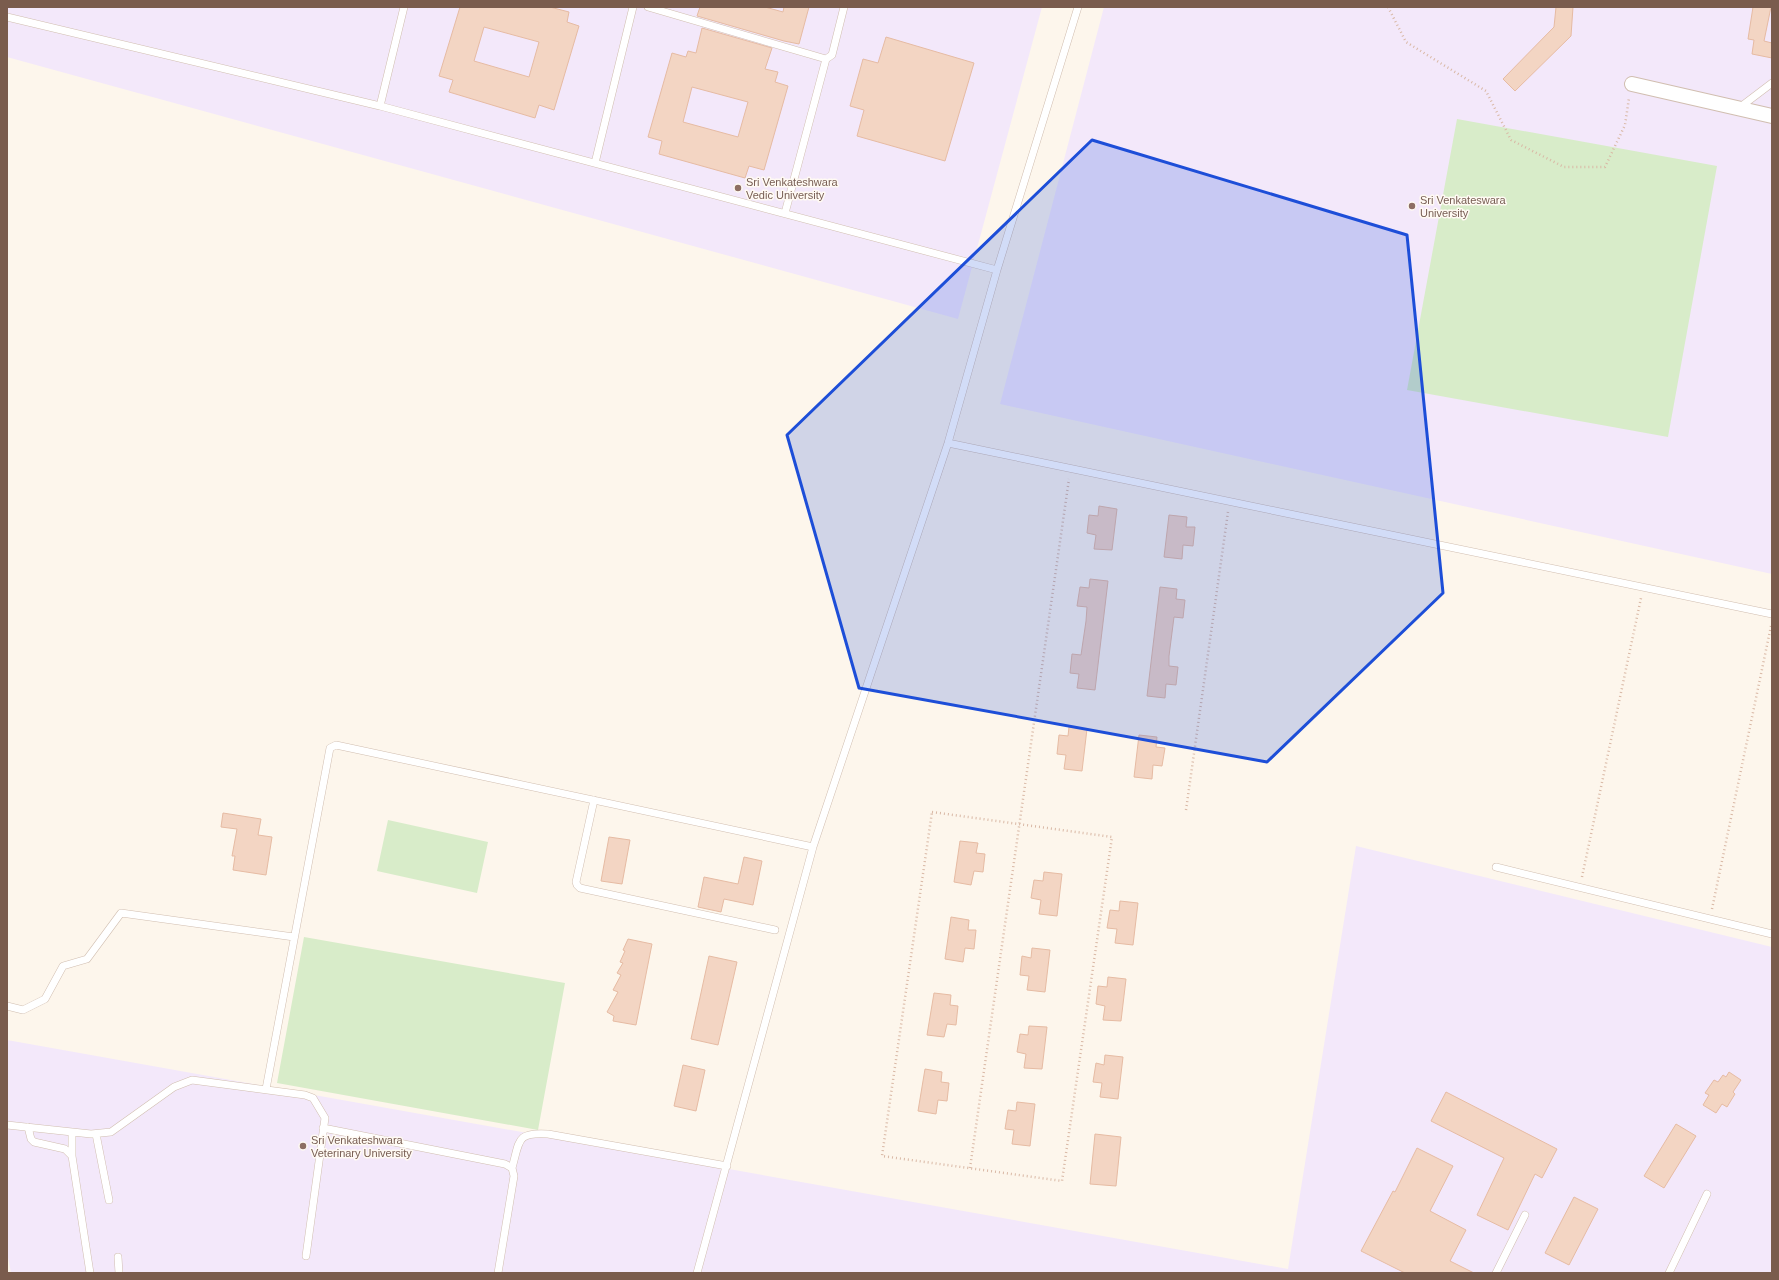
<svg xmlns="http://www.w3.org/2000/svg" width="1779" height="1280" viewBox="0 0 1779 1280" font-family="Helvetica,sans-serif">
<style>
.education{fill:#f3e8fa}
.green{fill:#d8ecc9}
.building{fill:#f3d5c3;stroke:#e6bba3;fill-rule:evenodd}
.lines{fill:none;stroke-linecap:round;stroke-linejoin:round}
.service-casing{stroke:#d1beb0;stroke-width:8}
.minor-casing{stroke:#d1beb0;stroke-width:16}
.path{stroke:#d9b8a5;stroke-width:2.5;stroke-dasharray:1 3;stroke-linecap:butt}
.service{stroke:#fff;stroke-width:7}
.minor{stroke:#fff;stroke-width:14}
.marked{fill:#1d4ed8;fill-opacity:0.2;stroke:#1d4ed8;stroke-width:3;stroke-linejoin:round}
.education-dot{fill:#8d6e63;stroke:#fffaf3;stroke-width:1.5}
.labels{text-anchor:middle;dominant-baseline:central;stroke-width:3;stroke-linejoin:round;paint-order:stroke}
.education-label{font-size:11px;fill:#785e54;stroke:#fffaf3;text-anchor:start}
</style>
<rect width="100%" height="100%" fill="#fdf6ec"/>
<!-- education -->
<path class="education" d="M7,7H1042L958,319L7,57Z
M1104,7H1772V574L1000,404Z
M1356,846L1772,947V1273H11L7,1252V1040L1288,1269Z"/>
<!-- green -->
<path class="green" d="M1457,119L1717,166L1668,437L1407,390Z
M388,820L488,842L477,893L377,871Z
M304,937L565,983L538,1130L277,1083Z"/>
<!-- building -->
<path class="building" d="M460,7H550L569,12L567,22L579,26L554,110L539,105L535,118L449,92L453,80L439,76ZM484,27L539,42L529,77L474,61Z
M700,7H765L783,12L784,7H809L799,44L784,41L697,16Z
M1556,7H1573L1571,36L1515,91L1503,79L1554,27Z
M1753,7H1771L1764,41L1772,43V58L1752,54L1754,40L1748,39Z
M702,28L772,48L765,69L778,72L775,82L788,86L764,170L749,166L745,178L659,154L662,141L648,137L672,53L686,57L688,51L696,53ZM692,87L748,102L738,137L683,122Z
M886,37L974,63L945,161L857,136L864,110L850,106L863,59L878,63Z
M1099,506L1117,509L1112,550L1094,549L1096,535L1087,533L1089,515L1098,516Z
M1169,515L1187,517L1186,527H1195L1193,546L1183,545L1182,559L1164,557Z
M1090,579L1108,581L1095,690L1077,688L1079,674L1070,673L1072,654L1081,655L1086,621L1087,607L1077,606L1080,587L1089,588Z
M1160,587L1177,589L1176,599L1185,600L1183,618L1174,617L1169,656V666L1178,667L1176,685L1166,684L1165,698L1147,696Z
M1069,727L1087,729L1082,771L1064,769L1066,755L1057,754L1059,735L1068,736Z
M1139,735L1157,737L1156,747L1165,748L1162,766L1153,765L1152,779L1134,777Z
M223,813L261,819L258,835L272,837L266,875L233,870L235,856H232L237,829L221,827Z
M609,837L630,840L622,884L601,881Z
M960,841L978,843L976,853L985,854L983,872L974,871L971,885L954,882Z
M744,857L762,861L753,905L724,899L721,912L698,907L704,877L738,884Z
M1044,872L1062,874L1057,916L1039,914L1041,900L1031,898L1034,880L1043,881Z
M1120,901L1138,903L1133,945L1115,943L1117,929L1107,928L1110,910L1119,911Z
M951,917L969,920L968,930H976L974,949L965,948L963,962L945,959Z
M628,939L652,944L636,1025L613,1021L614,1016L607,1012L618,992L613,990L621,975L617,973L623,963L620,962L625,951L623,950Z
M1032,948L1050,950L1045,992L1027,990L1029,976L1020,975L1022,956L1031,958Z
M709,956L737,962L718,1045L691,1039Z
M1108,977L1126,979L1121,1021L1103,1020L1105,1006L1096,1004L1098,986L1107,987Z
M934,993L951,995L950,1005L958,1006L956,1025L947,1024L944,1037L927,1035Z
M1029,1026L1047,1027L1042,1069L1024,1068L1026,1054L1017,1052L1020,1034L1028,1035Z
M1105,1055L1123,1057L1118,1099L1100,1097L1102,1083L1093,1082L1096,1063L1104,1065Z
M683,1065L705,1070L696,1111L674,1106Z
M925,1069L942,1072L941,1082L949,1083L947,1101L938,1100L936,1114L918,1111Z
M1729,1072L1741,1080L1733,1092L1735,1094L1727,1107L1722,1104L1716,1113L1703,1105L1709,1095L1705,1093L1714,1080L1718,1082L1723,1075L1726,1077Z
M1446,1092L1557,1149L1542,1178L1535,1174L1508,1230L1477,1215L1504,1158L1431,1121Z
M1017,1102L1035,1104L1030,1146L1012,1144L1014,1130L1005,1129L1008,1110L1016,1111Z
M1676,1124L1696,1136L1664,1188L1644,1176Z
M1095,1134L1121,1137L1116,1186L1090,1184Z
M1417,1148L1453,1166L1430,1211L1466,1230L1450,1261L1474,1273H1405L1361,1251L1393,1191L1395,1192Z
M1574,1197L1598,1209L1569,1265L1545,1253Z"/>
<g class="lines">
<!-- service casing -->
<g class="service-casing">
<path id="service" d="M648,7L826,59L832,55L844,7
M7,17L380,106L997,270
M380,106L404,7
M1739,108L1772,83
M595,163L633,7
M785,213L826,59
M948,443L1772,614
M594,800L576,882L577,885L580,888L775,930
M1496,867L1772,934
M7,1006L23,1010L45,999L63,966L87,959L121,913L294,937
M266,1089L330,748L336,745L813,847
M7,1125L91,1134L111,1132L174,1087L192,1080L305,1095L313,1098L325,1118L306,1256
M28,1127L31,1139L34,1142L65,1149L72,1156L90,1273
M323,1128L505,1164L512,1168L514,1176L498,1273
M96,1134L109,1200
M72,1156V1132
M512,1168C520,1140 516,1132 548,1134L727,1166
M118,1257L119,1273
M697,1273L813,847L948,443L997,270L1078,7
M1496,1273L1525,1215
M1669,1273L1707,1194"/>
</g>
<!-- minor casing -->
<g class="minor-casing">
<path id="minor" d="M1632,84L1772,116"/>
</g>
<!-- path -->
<path class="path" d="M1388,7L1406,42L1486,91L1511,140L1564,167H1605L1625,125L1629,98
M1186,810L1228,512
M932,812L1112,837L1062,1181L882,1156Z
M1582,877L1641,598
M1712,909L1771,626
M970,1168L1069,479"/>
<!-- service -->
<use href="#service" class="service"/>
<!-- minor -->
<use href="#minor" class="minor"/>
</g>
<!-- marked area -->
<path class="marked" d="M1092,140L1407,235L1443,593L1267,762L859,688L787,435Z"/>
<!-- markers -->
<g class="education-dot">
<circle cx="738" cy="188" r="4"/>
<circle cx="1412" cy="206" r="4"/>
<circle cx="303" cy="1146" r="4"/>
</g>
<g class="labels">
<!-- education labels -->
<g class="education-label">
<text x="746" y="182">Sri Venkateshwara<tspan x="746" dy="13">Vedic University</tspan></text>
<text x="1420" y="200">Sri Venkateswara<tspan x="1420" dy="13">University</tspan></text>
<text x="311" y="1140">Sri Venkateshwara<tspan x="311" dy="13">Veterinary University</tspan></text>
</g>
</g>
<!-- border -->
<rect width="1779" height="1280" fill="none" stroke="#7a5c4d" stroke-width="16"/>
</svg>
